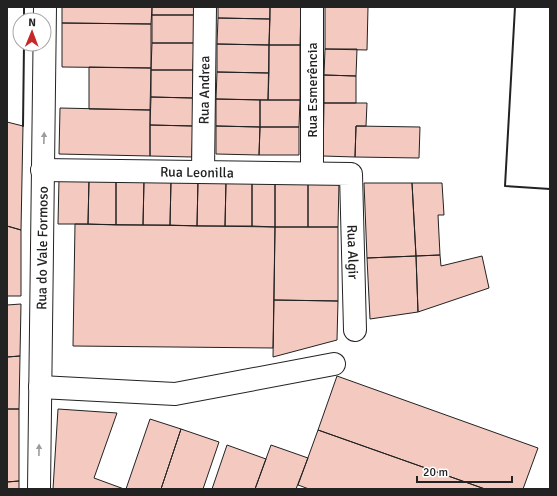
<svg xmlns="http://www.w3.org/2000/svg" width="557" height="496" viewBox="0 0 557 496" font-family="Signika,sans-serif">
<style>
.building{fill:#f3c9c0;stroke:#222}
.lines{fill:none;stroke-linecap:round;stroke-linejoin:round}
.minor-casing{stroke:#222;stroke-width:24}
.minor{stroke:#fff;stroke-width:22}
.wall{stroke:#222;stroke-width:2}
.oneway{fill:#9c9c9c}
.labels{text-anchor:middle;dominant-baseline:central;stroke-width:3;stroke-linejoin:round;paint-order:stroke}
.street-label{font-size:14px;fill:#222;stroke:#fff}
</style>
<rect width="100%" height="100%" fill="#fff"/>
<!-- building -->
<path class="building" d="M62,7H152L151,24L62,23Z
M152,7H194V15H152Z
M218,7H270V19L218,18Z
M270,7H301L300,45H269Z
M325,7H368L367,50L325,49Z
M152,15H194V43H152Z
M218,18L270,19L269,45L217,44Z
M62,23L151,24V68L62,67Z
M152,43H194L193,70H151Z
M217,44L269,45V73L217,72Z
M269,45H300V100H268Z
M325,49H357L356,76L324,75Z
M89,67L151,68L150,110L89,109Z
M151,70H193V98L151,97Z
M217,72L269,73L268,100L216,99Z
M324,75L356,76V103H324Z
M151,97L193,98V126L150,125Z
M216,99L260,100V127L216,126Z
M260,100H300L299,127H260Z
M324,103H367L366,126H356L355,157L323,156Z
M60,108L150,110V156L59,154Z
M7,122L23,126L21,230L7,226Z
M150,125L193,126L192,157L150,156Z
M216,126L260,127L259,155L216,154Z
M356,126L420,127L419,158L355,157Z
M260,127H299V155H259Z
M59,179H89L88,224H58Z
M89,179L116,180V225L88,224Z
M116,180H144L143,225H116Z
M144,180H171L170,225H143Z
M171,180H198L197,226L170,225Z
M198,180L226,181L225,226H197Z
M226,181H252V226H225Z
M252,181L275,182V227L252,226Z
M275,182H308V227H275Z
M308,182H339L338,227H308Z
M364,183H412L416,256L367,258Z
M412,183H442L444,215H438L440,255L416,256Z
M75,224L275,227L273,348L73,346Z
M7,226L21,230V296H7Z
M275,227H338V301L274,300Z
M440,255L441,266L482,256L489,288L418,312L416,256Z
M416,256L418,312L370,319L367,258Z
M274,300L338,301L337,340L273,357Z
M21,304L20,356L7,357V305Z
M20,356L19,409H7V357Z
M337,376L538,448L523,489H485L318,430Z
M7,409H19V481L7,482Z
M58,409L117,413L94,478L124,489H53Z
M150,419L181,429L161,489H126Z
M181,429L219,442L203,489H161Z
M318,430L485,489H309L298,485Z
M227,445L266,459L255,489H212Z
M271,445L308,458L296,489H255Z
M19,481V489H7V482Z"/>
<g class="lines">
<!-- minor casing -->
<g class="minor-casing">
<g id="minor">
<path id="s1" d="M42,170L351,174L355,330"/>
<path id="s2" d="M203,172L205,7"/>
<path d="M312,173V7"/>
<path d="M40,387L175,394L334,364"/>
<path id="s3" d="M39,489L45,7"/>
</g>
</g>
<!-- minor -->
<use href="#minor" class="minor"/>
<!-- wall -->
<path class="wall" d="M515,7L505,186L550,189
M24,20V7
M23,126L24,44"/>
</g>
<!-- one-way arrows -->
<defs><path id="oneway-solid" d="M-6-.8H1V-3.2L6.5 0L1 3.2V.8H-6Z"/></defs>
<g class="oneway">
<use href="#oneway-solid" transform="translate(44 138) rotate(-88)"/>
<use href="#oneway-solid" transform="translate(39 450) rotate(-89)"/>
</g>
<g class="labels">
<!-- street labels -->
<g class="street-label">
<text stroke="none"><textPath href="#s2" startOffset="82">Rua Andrea</textPath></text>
<text transform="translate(312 90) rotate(-90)">Rua Esmerência</text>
<text stroke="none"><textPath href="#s1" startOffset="155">Rua Leonilla</textPath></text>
<text stroke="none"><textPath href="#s3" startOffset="241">Rua do Vale Formoso</textPath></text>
<text stroke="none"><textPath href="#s1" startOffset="387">Rua Algir</textPath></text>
</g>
</g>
<!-- border -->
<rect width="557" height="496" fill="none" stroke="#222222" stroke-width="16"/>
<!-- north arrow -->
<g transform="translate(32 32) rotate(1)"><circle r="19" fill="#ffffff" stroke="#a7a7a7"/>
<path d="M0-3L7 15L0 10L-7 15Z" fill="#c62828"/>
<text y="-6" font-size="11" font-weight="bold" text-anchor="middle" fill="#222222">N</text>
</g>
<!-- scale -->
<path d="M417 476v6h95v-6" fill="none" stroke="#222222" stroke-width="2"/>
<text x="423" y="476" font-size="12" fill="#222222" stroke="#ffffff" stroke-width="3" paint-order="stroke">20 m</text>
</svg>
